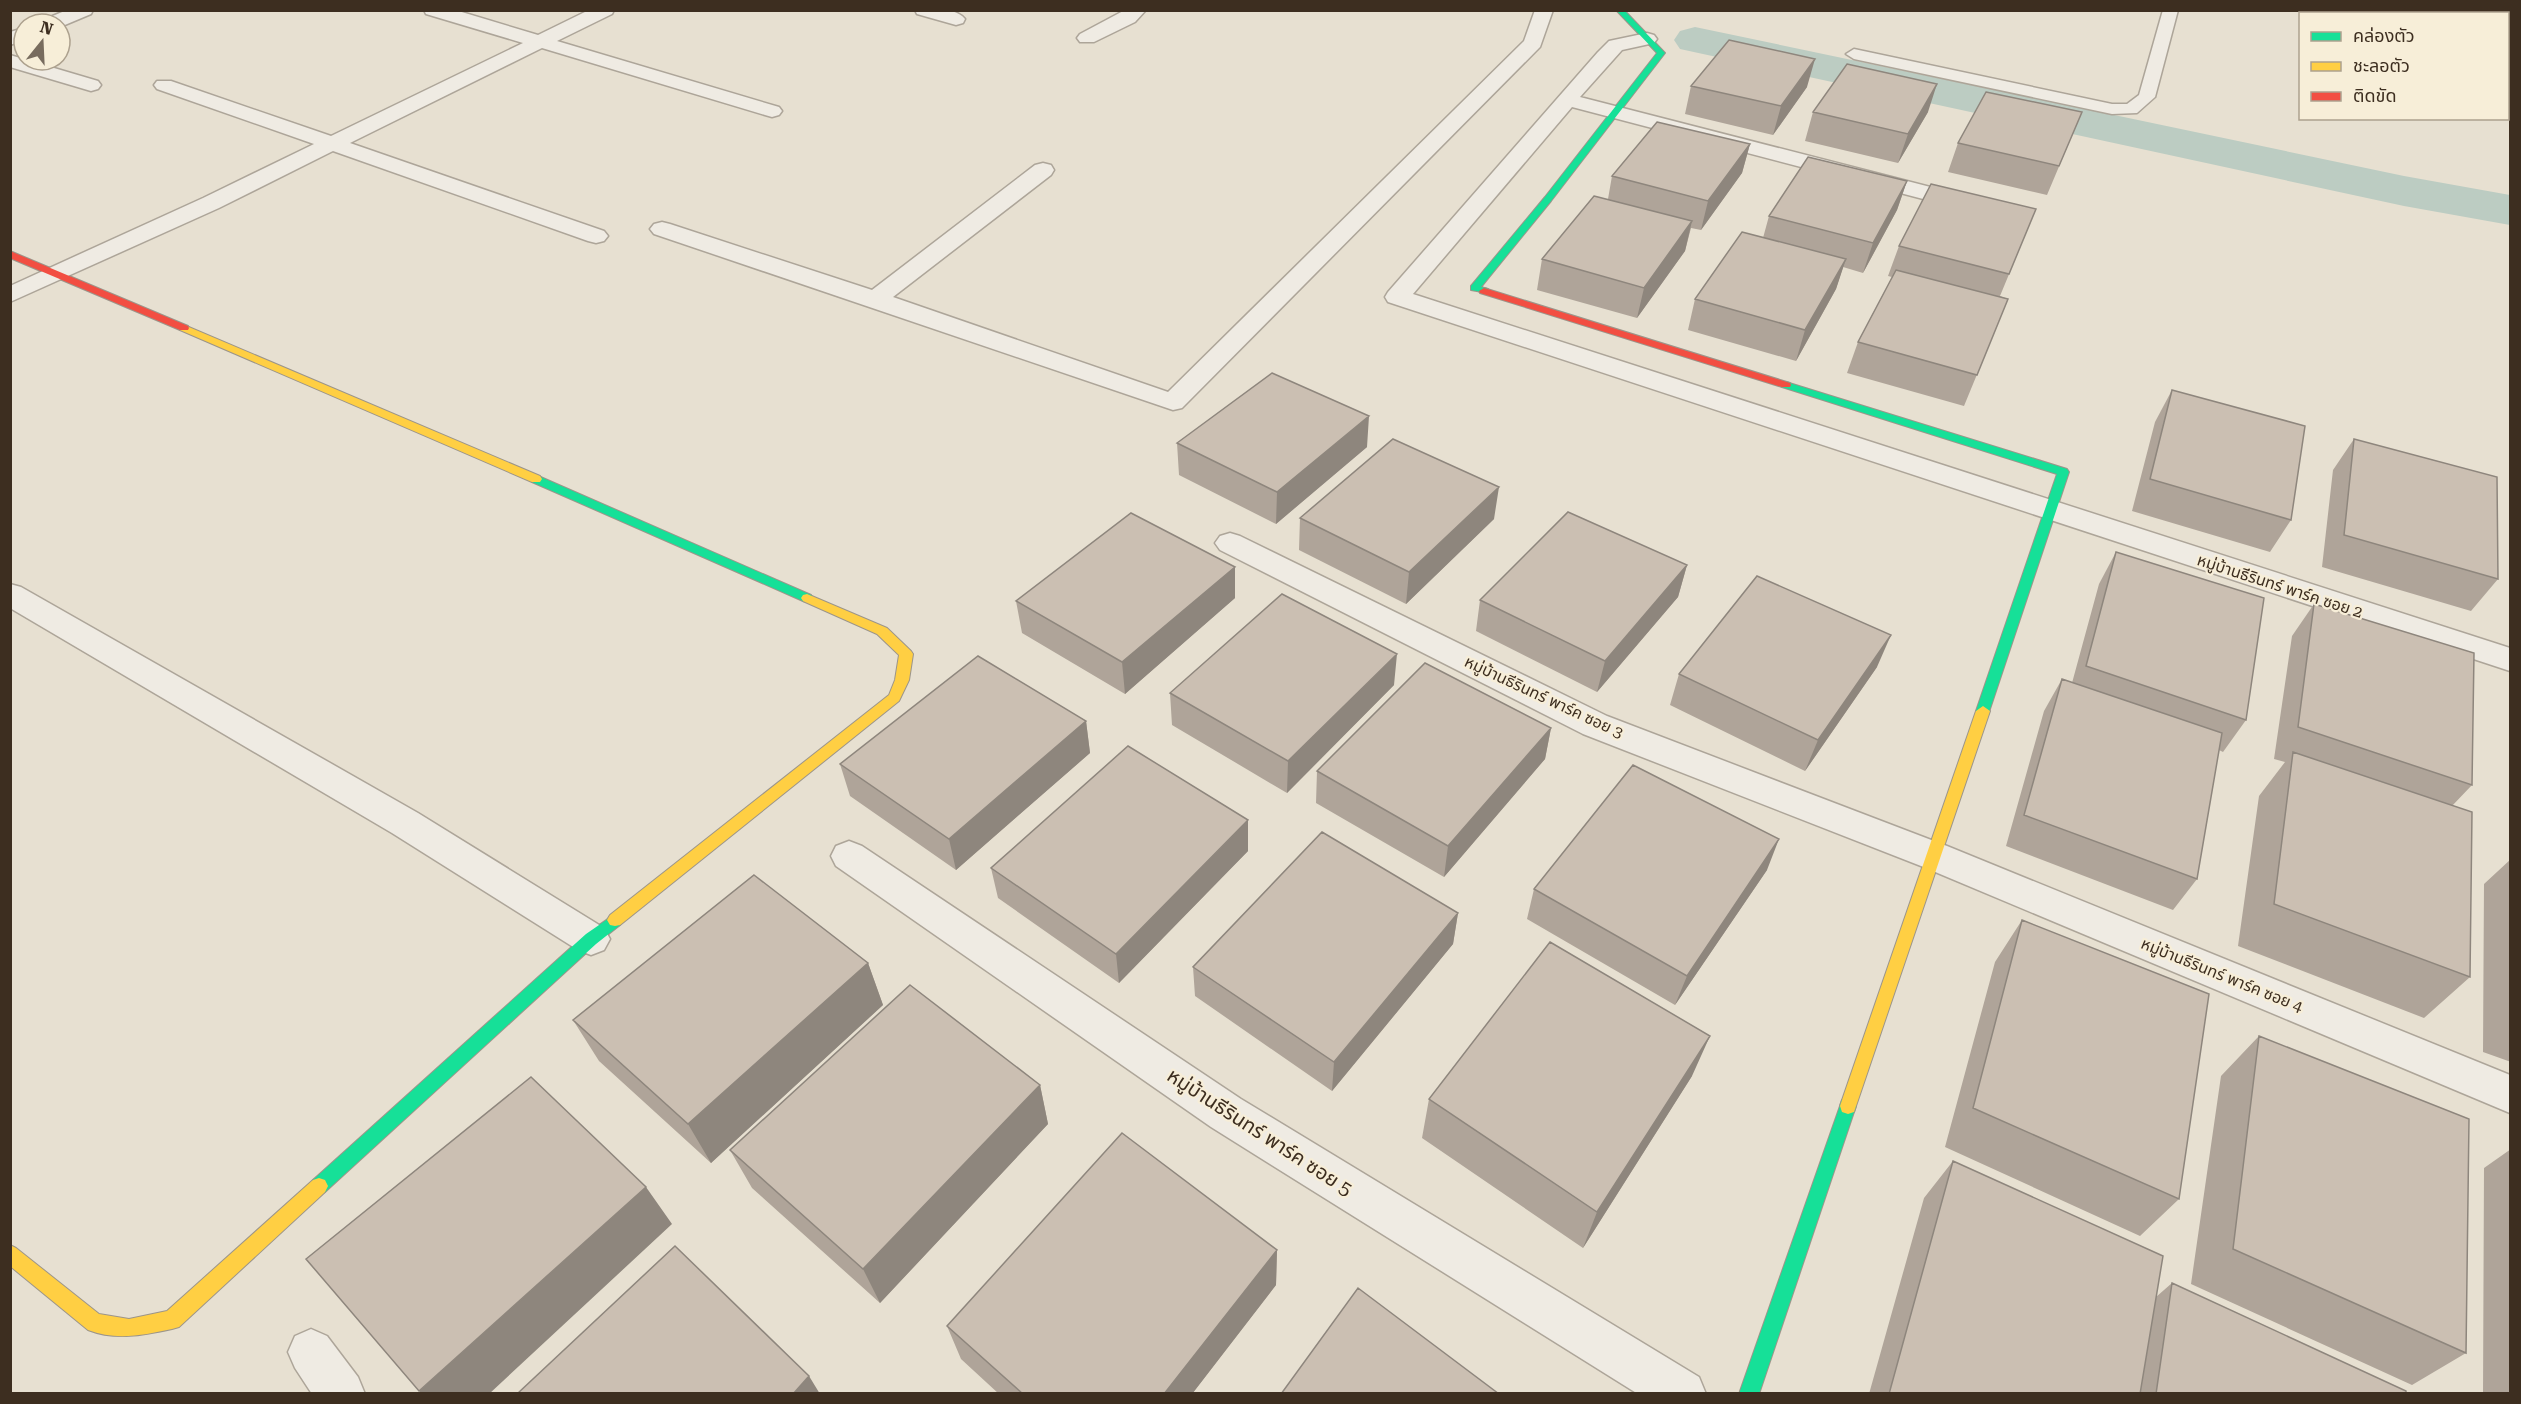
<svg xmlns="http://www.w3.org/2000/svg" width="2521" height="1404" viewBox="0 0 2521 1404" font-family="'Roboto Serif','Noto Sans Thai',serif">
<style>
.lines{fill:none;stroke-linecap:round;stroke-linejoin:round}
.canal{fill:#bcccc2;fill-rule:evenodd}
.lane-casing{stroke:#ada599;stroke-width:3}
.street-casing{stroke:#ada599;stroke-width:3}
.fast-casing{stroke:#9c958a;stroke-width:2}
.slow-casing{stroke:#9c958a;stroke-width:2}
.jam-casing{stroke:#9c958a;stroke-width:2}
.lane{fill:#efebe3;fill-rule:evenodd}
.street{fill:#efebe3;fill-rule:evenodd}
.fast{fill:#16e098;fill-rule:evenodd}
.slow{fill:#ffcf43;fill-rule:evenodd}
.jam{fill:#f24e42;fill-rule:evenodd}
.wall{fill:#afa499}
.shaded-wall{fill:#8e867d}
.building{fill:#cbbfb2;stroke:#8e867d;stroke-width:1.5}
.labels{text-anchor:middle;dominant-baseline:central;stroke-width:4.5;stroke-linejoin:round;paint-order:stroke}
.street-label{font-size:16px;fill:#3d2e20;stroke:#f7eed8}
.near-street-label{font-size:20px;fill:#3d2e20;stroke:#f7eed8}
</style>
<rect width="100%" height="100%" fill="#e7e0d1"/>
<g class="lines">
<!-- canal -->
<path class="canal" d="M1695,27L2404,176L2510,195V225L2404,206L1680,49L1674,40L1680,31Z"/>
<!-- lane casing -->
<g class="lane-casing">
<path id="lane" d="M2163,10H2178L2155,97L2137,113L2112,114L1854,59L1846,54L1854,49L2112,104H2127L2139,95Z"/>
</g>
<!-- street casing -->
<g class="street-casing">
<path id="street" d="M67,10H93L91,14L60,27V24H41L43,20Z
M424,10H455L538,35L589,10H614L612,14L557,41L779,107L782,111L779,115L772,117L765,115L542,48L350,143L604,231L608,236L604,241L596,243L588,241L333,151L219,208L10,302V286L203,198L314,144L157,89L154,85L157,81H171L331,136L523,43L426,14Z
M915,10C930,10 955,6 965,19L963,23L956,25L917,14Z
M1125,10H1146L1135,22L1094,42H1080L1077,38L1080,34Z
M1535,10H1553L1540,47L1182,408L1173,410L654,234L650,229L654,224L662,222L670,224L872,290L1035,165L1043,163L1051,165L1054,170L1051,175L893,297L1168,392L1524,41Z
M24,28V40L10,45V32Z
M1647,33L1654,35L1657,39L1654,43L1622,50L1580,97L1977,199L1980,204L1977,209L1969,211L1572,107L1413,294L2510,648V671L1388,302L1385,297L1388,292L1598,52L1609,41Z
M10,55L98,81L101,85L98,89L91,91L10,67Z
M1230,533L1240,536L1607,716L1947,846L2510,1075V1113L1921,866L1583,734L1220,550L1215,543L1220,536Z
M10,584L21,587L418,813L604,928L610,939L604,950L591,955L578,950L392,833L10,608Z
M849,841L862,846L1241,1099L1699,1377L1706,1394H1638L1211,1127L836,866L831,856L836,846Z
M311,1329L327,1336L358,1377L365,1394H312L295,1368L288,1352L295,1336Z"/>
</g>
<!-- fast casing -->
<g class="fast-casing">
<path id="fast" d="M1616,10H1624L1665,53L1551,201L1481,287L1488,289V293L1471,290V286L1545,197L1657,53Z
M1786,382L2067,469L2069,472L1988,715H1978L1976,711L2057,474L1782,387V383Z
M536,475L811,595L813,598L807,602L803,601L532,482L530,479L532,476Z
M615,914L620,915L623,920L620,925L596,944L325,1192L319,1194L313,1192L310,1186L313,1180L586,934Z
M1848,1098L1854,1100L1856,1106L1759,1394H1739L1840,1106L1842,1100Z"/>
</g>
<!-- slow casing -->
<g class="slow-casing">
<path id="slow" d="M184,325L540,476L542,479L540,482H532L180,330L179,328Z
M807,594L887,628L911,651L913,654L909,680L899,701L620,925L615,926L610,925L607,920L610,915L889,695L895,680L899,655L877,634L803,601L801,598L803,595Z
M1983,706L1990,711L1856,1106L1854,1112L1848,1114L1842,1112L1840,1106L1976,711Z
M319,1178L325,1180L328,1186L325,1192L179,1327L172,1329C144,1335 116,1341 88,1330L10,1266V1245L16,1248L99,1314L129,1319L167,1311L313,1180Z"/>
</g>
<!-- jam casing -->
<g class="jam-casing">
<path id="jam" d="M10,251L188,326L189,328L188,330H180L10,258Z
M1484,288L1790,383L1791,385L1790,387H1782L1480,293L1479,291Z"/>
</g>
<!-- lane -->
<use href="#lane" class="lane"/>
<!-- street -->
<use href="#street" class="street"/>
<!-- fast -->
<use href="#fast" class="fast"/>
<!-- slow -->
<use href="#slow" class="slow"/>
<!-- jam -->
<use href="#jam" class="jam"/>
</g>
<!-- wall -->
<path class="wall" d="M1691,86L1807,87L1773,135L1685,114Z
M1813,112H1928L1898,163L1805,141Z
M2082,112L2047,195L1948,172L1958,143Z
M1750,144L1742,173L1701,230L1691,228L1685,251L1637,318L1537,290L1542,259L1608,199L1612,176Z
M1907,181L1897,210L1863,273L1843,267L1836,289L1796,361L1688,330L1695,299L1763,238L1769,216Z
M2036,209L2000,296L2008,299L1964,406L1847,373L1858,342L1892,277L1888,276L1899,246Z
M2172,390L2291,520L2270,552L2132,511L2155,422Z
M2354,439L2498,579L2471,611L2322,567L2333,470Z
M1177,443L1367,447L1276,524L1179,475Z
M1300,518L1494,519L1406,604L1299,550Z
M2116,552L2246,720L2223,752L2219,750L2197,879L2173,910L2006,846L2044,711L2062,679L2072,683L2099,584Z
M1687,565L1678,597L1597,692L1476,631L1480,600Z
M1235,567V598L1125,694L1022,633L1016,601Z
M2314,604L2472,785L2452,806L2470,977L2424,1018L2238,946L2259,796L2285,762L2274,759L2292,636Z
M1877,667L1805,771L1670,705L1679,674Z
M1394,685L1287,793L1172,725L1170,693Z
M1086,721L1090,753L956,870L850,796L840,764Z
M1551,728L1545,759L1444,877L1316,803L1317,771Z
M1248,851L1119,983L998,898L991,868Z
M2511,859V1062L2483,1052L2484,884Z
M1767,870L1675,1005L1527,919L1534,889Z
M1458,913L1453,944L1332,1091L1195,996L1193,967Z
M2022,920L2179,1199L2140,1236L1945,1147L1995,962Z
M868,963L883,1005L711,1163L599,1061L573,1020Z
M2259,1036L2466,1353L2412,1385L2191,1284L2221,1076Z
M1692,1076L1583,1248L1422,1138L1429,1099Z
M1040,1085L1048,1124L880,1303L752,1188L730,1150Z
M2511,1149V1394H2483L2484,1168Z
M1953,1161L2156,1297L2172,1283L2406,1394H1869L1924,1198Z
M1277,1250L1276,1285L1192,1394H999L961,1359L947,1326Z"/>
<!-- shaded-wall -->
<path class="shaded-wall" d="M1815,59L1807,87L1773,135L1781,106Z
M1937,84L1928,112L1898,163L1908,134Z
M1750,144L1742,173L1701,230L1708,201Z
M1907,181L1897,210L1863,273L1873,243Z
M1692,221L1685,251L1637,318L1644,288Z
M1846,259L1836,289L1796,361L1805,330Z
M1369,416L1367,447L1276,524L1277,492Z
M1499,487L1494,519L1406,604L1409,572Z
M1687,565L1678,597L1597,692L1605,661Z
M1235,567V598L1125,694L1122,662Z
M1891,635L1877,667L1805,771L1818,740Z
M1397,654L1394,685L1287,793L1288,761Z
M1086,721L1090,753L956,870L949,839Z
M1551,728L1545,759L1444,877L1448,846Z
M1248,820V851L1119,983L1116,954Z
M1779,839L1767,870L1675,1005L1687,976Z
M1458,913L1453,944L1332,1091L1334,1062Z
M868,963L883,1005L711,1163L688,1124Z
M1710,1036L1692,1076L1583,1248L1597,1212Z
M1040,1085L1048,1124L880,1303L863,1269Z
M646,1187L672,1224L489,1394H422L419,1391Z
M1277,1250L1276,1285L1192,1394H1164Z
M809,1376L820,1394H793Z"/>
<!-- building -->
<path class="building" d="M1729,40L1815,59L1781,106L1691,86Z
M1847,64L1937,84L1908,134L1813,112Z
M1986,92L2082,112L2059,166L1958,143Z
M1657,122L1750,144L1708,201L1612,176Z
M1808,157L1907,181L1873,243L1769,216Z
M1931,184L2036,209L2009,274L1899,246Z
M1594,196L1692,221L1644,288L1542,259Z
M1742,232L1846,259L1805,330L1695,299Z
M1896,270L2008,299L1977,375L1858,342Z
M1272,373L1369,416L1277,492L1177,443Z
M2172,390L2305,426L2291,520L2150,479Z
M1393,439L1499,487L1409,572L1300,518Z
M2354,439L2497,477L2498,579L2344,535Z
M1568,512L1687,565L1605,661L1480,600Z
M1131,513L1235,567L1122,662L1016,601Z
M2116,552L2264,598L2246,720L2086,666Z
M1757,576L1891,635L1818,740L1679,674Z
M1282,594L1397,654L1288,761L1170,693Z
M2314,604L2474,653L2472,785L2298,727Z
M978,656L1086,721L949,839L840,764Z
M1425,663L1551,728L1448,846L1317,771Z
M2062,679L2222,733L2197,879L2024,815Z
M1128,746L1248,820L1116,954L991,868Z
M2293,752L2472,812L2470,977L2274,904Z
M1633,765L1779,839L1687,976L1534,889Z
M1322,832L1458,913L1334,1062L1193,967Z
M754,875L868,963L688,1124L573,1020Z
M2022,920L2209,994L2179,1199L1973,1108Z
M1550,942L1710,1036L1597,1212L1429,1099Z
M910,985L1040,1085L863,1269L730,1150Z
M2259,1036L2469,1119L2466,1353L2233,1249Z
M531,1077L646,1187L419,1391L306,1259Z
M1122,1133L1277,1250L1164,1394H1023L947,1326Z
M1953,1161L2163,1256L2140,1394H1889Z
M675,1246L809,1376L793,1394H517Z
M2172,1283L2406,1391V1394H2156Z
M1358,1288L1499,1394H1281Z"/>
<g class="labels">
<!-- street labels -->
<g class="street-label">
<text transform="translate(2280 586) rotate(18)">หมู่บ้านธีรินทร์ พาร์ค ซอย 2</text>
<text transform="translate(1544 697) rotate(25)">หมู่บ้านธีรินทร์ พาร์ค ซอย 3</text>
<text transform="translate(2222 975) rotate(22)">หมู่บ้านธีรินทร์ พาร์ค ซอย 4</text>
</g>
<!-- near-street labels -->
<g class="near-street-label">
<text transform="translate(1260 1132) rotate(33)">หมู่บ้านธีรินทร์ พาร์ค ซอย 5</text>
</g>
</g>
<!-- border -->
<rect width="2521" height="1404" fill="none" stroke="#3d2e20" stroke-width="24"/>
<!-- legend -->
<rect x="2299" y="12" width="210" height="108" fill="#f7eed8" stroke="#ada18e" stroke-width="1.5"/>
<rect x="2311" y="32" width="30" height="9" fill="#16e098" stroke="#ada18e" stroke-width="1.5"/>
<text x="2353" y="42" font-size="18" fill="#3d2e20">คล่องตัว</text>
<rect x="2311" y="62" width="30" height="9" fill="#ffcf43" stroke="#ada18e" stroke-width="1.5"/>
<text x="2353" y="72" font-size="18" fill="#3d2e20">ชะลอตัว</text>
<rect x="2311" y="92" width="30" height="9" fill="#f24e42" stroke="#ada18e" stroke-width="1.5"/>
<text x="2353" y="102" font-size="18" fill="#3d2e20">ติดขัด</text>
<!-- north arrow -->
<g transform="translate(42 42) rotate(18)"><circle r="28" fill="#f7eed8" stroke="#ada18e" stroke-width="1.5"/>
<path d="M0-4.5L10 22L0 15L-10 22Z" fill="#786c5e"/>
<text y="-9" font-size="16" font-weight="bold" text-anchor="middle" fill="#3d2e20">N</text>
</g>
</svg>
